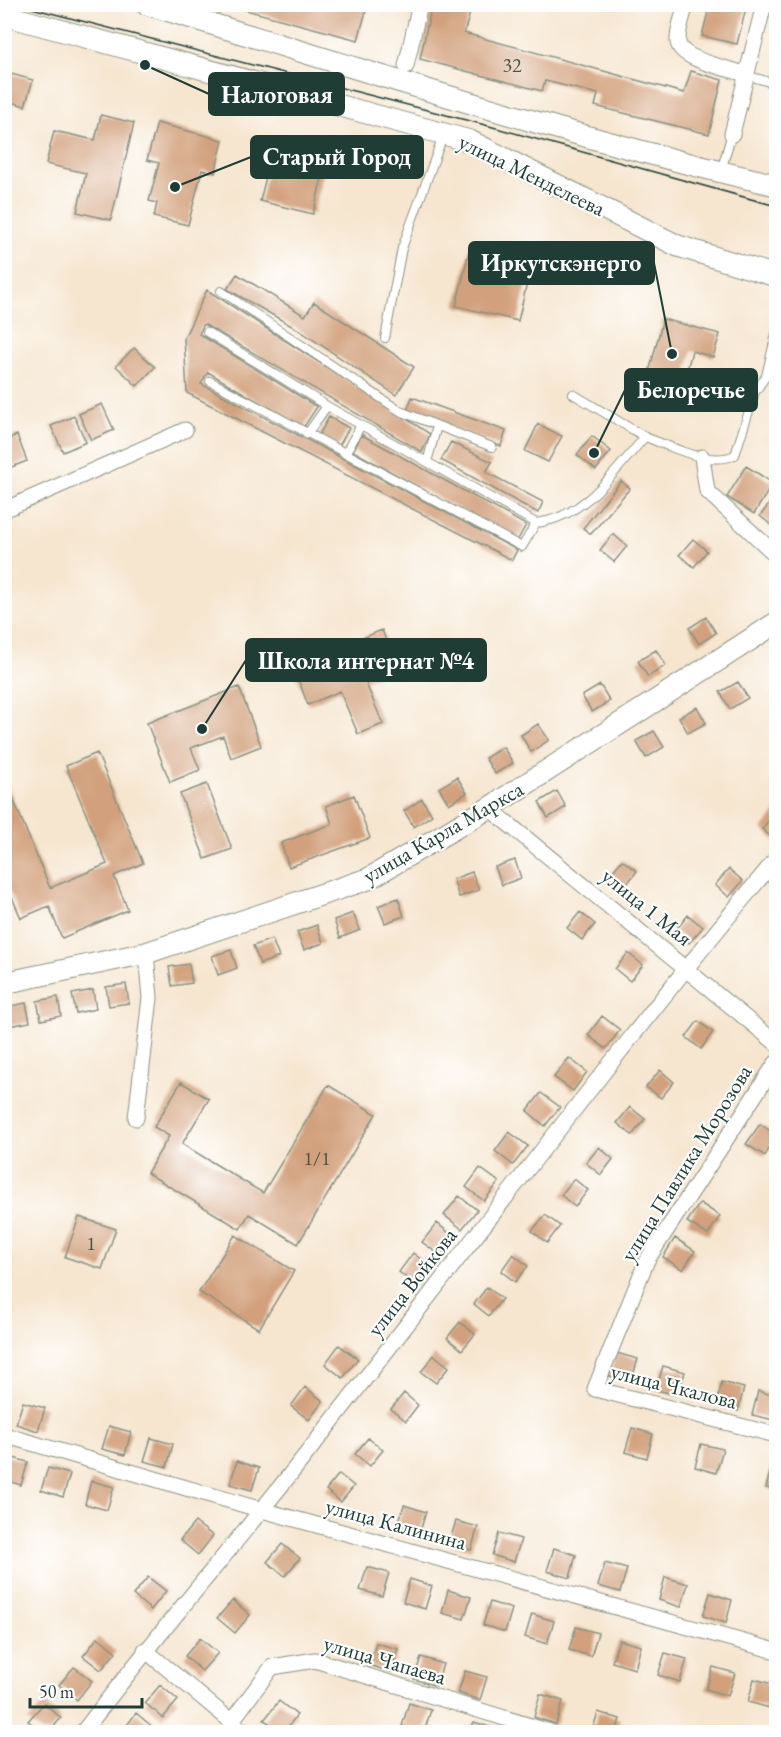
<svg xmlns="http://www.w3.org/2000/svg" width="781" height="1737" viewBox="0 0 781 1737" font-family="'EB Garamond',serif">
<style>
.building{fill:#d2a07c}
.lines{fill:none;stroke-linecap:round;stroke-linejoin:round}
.lane-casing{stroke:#8a9282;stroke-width:10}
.street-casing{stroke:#8a9282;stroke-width:17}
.secondary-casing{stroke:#8a9282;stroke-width:23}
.lane{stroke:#fff;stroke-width:8}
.street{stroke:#fff;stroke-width:15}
.secondary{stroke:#fff;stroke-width:21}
.tram{stroke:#1f3d34;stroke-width:1.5}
.labels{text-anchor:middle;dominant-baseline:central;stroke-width:4.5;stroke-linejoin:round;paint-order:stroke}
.number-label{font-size:20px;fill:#4c5646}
.street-label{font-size:22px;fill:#1f3d34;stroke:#fff}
.leader{fill:none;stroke:#1f3d34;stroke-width:2}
.callout-dot{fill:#1f3d34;stroke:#fff;stroke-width:2}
.callout{fill:#1f3d34;stroke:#1f3d34;stroke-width:2}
.callout-label{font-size:24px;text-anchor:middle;font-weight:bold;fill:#fff}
</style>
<rect width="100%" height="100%" fill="#fff"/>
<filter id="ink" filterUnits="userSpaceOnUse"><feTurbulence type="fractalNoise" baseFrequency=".0167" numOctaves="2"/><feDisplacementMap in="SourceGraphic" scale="12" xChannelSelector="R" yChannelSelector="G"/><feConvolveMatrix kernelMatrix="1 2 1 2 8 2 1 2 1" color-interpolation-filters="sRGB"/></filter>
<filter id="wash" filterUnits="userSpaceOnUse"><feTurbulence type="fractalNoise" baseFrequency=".008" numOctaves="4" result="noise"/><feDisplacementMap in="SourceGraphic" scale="24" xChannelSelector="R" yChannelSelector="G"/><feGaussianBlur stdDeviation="1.35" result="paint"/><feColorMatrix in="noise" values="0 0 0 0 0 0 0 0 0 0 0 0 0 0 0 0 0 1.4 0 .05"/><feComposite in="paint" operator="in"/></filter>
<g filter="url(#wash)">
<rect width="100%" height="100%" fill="#f6e6d0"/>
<g id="blocks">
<!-- building -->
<path class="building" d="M224,4H368L358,40Z
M432,4L470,13L464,33L684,93L691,71L722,80L709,134L595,106L598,94L545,81L542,91L420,59Z
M710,4H747L737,44L702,36Z
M4,72L33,80L25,106L4,100Z
M101,115L134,123L111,220L77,212L86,173L46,164L54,131L95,140Z
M157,123L223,140L215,173L202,170L188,225L154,217L157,203L149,201L159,163L147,160Z
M274,145L327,158L313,214L260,201Z
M471,243L533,258L518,321L456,306Z
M237,274L305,316L314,302L414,367L396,395L297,329L227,289Z
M207,290L430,434L422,452L204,324L199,334L317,407L303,428L208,372L201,384L517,550L512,560L187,393L184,338Z
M663,319L720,334L713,357L692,351L682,389L647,380Z
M134,348L155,367L137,386L116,366Z
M412,397L506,431L501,446L407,411Z
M102,404L114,430L91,440L79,414Z
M74,416L86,442L63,452L51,426Z
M329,417L349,428L339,446L319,435Z
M538,424L562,436L548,462L525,451Z
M17,435L27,461L4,470V440Z
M362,435L526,525L517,541L353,451Z
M592,436L611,451L596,470L577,455Z
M451,442L492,462L486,472L543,502L538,513L441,460Z
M746,466L773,483L754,514L727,497Z
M621,481L630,488L591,534L583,528Z
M776,495V529L760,516Z
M613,534L627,546L614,562L600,550Z
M693,539L707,551L694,567L679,555Z
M706,617L716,633L699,644L689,628Z
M382,630L397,668L365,681L383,724L358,734L340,691L308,705L293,666Z
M656,650L666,665L648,677L638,661Z
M738,682L748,698L730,709L720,692Z
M600,685L610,701L592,712L582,696Z
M239,687L261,746L231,758L223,736L191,748L200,770L170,782L147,723Z
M697,707L706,723L688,733L679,717Z
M538,724L549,740L531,752L521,735Z
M654,731L664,747L646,758L636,741Z
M503,747L513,763L495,774L485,758Z
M97,753L143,863L114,876L128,910L62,938L49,906L21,918L4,879V790L9,789L50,888L107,864L66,766Z
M457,777L467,793L449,804L439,788Z
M207,784L232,849L205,859L180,794Z
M557,791L566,807L548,818L539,802Z
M354,795L370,838L289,867L281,843L332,824L326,806Z
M422,799L432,815L414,827L404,811Z
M776,812V841L762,829Z
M515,860L521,878L502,885L495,867Z
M622,860L637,871L624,888L609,876Z
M729,869L743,881L729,897L715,885Z
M472,872L479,890L459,897L453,879Z
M398,898L404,916L385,923L378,906Z
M580,912L595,924L582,940L567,928Z
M353,913L360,930L340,938L334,920Z
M688,915L703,927L689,943L675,931Z
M317,925L323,943L304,950L297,932Z
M272,939L279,957L260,964L253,946Z
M231,950L237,968L218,975L212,956Z
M628,953L643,965L630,981L615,969Z
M189,964L192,983L172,986L169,967Z
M126,984L129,1003L109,1006L106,987Z
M93,990L96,1009L76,1013L72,994Z
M58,997L61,1016L41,1020L37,1001Z
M26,1003L30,1022L9,1026L6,1007Z
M602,1016L620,1030L606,1049L588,1035Z
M698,1021L713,1032L701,1049L686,1037Z
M569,1058L587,1072L573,1091L554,1077Z
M660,1070L674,1082L661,1098L646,1087Z
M181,1082L209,1099L182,1144L263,1193L328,1085L376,1114L298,1244L249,1214L240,1229L147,1173L169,1136L154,1127Z
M541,1093L560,1107L545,1126L527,1111Z
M630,1107L645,1119L632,1135L617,1123Z
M760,1124L776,1135L765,1156L746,1144Z
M509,1132L528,1146L513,1165L495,1151Z
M599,1147L613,1159L601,1175L586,1163Z
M480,1168L499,1182L484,1201L466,1187Z
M574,1179L588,1190L575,1207L561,1195Z
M459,1196L477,1210L462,1229L444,1215Z
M700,1203L720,1216L708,1235L687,1222Z
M545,1215L560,1226L547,1243L532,1231Z
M79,1217L116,1229L102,1269L65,1257Z
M437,1223L455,1238L441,1256L422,1242Z
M235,1235L294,1271L259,1329L199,1292Z
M675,1238L695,1251L683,1270L663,1257Z
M413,1253L431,1267L417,1286L399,1272Z
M513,1254L528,1266L515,1282L501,1271Z
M487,1287L502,1299L489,1316L474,1304Z
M460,1322L475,1334L462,1350L447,1338Z
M339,1345L358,1359L343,1378L325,1364Z
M616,1353L638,1359L631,1382L609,1376Z
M434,1355L449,1367L436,1383L421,1372Z
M663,1366L685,1372L678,1395L656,1390Z
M722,1382L744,1388L738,1411L716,1405Z
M305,1387L323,1401L309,1420L291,1406Z
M758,1391L776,1396L774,1420L752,1415Z
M404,1393L418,1405L406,1421L391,1409Z
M23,1402L45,1408L38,1431L16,1424Z
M109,1426L131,1432L125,1455L102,1449Z
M632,1428L653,1434L647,1458L625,1452Z
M151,1438L173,1444L167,1467L144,1461Z
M368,1438L383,1450L370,1466L355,1454Z
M701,1444L723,1449L716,1473L695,1467Z
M6,1456L28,1462L21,1485L5,1480Z
M237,1461L259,1468L252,1490L230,1484Z
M772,1464L776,1465V1490L766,1488Z
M48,1468L70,1474L63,1497L41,1490Z
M339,1474L354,1486L341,1502L326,1490Z
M91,1481L114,1487L107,1510L85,1504Z
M404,1505L426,1512L419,1535L397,1528Z
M456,1521L478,1527L471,1550L449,1543Z
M195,1522L213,1536L198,1555L180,1540Z
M499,1533L521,1539L514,1562L492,1555Z
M282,1544L300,1558L285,1576L267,1562Z
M554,1548L576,1555L570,1578L547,1571Z
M605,1563L627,1569L620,1592L598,1586Z
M367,1567L389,1573L382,1596L360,1590Z
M148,1577L166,1591L151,1610L133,1595Z
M665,1577L688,1584L681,1607L659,1600Z
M410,1579L432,1586L425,1609L403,1602Z
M448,1590L471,1597L464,1619L442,1613Z
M710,1593L732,1600L726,1623L703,1616Z
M233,1600L250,1615L235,1633L217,1618Z
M490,1602L512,1609L505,1632L483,1625Z
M532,1614L554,1621L547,1644L525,1637Z
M576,1627L598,1633L591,1656L569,1650Z
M98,1637L116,1652L101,1670L83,1656Z
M200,1638L218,1653L202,1671L185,1656Z
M619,1640L641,1646L635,1669L612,1662Z
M376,1643L398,1649L391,1672L369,1665Z
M665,1653L687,1659L680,1682L658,1675Z
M421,1657L443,1664L436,1686L414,1679Z
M74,1667L92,1681L77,1700L59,1685Z
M713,1667L735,1673L728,1696L706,1689Z
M465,1671L487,1677L480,1700L458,1693Z
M754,1679L776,1685L770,1708L748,1702Z
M160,1685L178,1700L163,1718L145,1703Z
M540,1694L563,1701L556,1724L534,1717Z
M279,1701L297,1715L284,1732L264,1720Z
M44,1703L61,1718L49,1732H42L28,1721Z
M409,1703L431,1710L424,1732L402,1726Z
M598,1712L620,1719L616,1732H592Z
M136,1713L154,1728L150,1732H122Z
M474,1722L496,1729L495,1732H470Z"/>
</g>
</g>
<g filter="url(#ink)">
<use href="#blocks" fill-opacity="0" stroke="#8a9282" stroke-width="1.5"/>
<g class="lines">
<!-- lane casing -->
<g class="lane-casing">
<path id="lane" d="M746,75L776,84
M721,171L732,133
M221,291L400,411L492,447
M207,332L327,406L536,523C585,518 615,470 645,437C671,446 708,467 735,455L755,392L766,376L776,334
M385,338L402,248L443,136
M210,381L522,547L536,523
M573,394L645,437
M307,434L327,406
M345,454L361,425
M427,462L437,426"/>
</g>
<!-- street casing -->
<g class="street-casing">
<path id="street" d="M686,4C683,16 677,31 678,42C680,60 730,69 745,74
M406,66L420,4
M732,134L764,4
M702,457L707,491L776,555
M4,510L185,430
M489,808L776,1043
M776,1063L647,1260L595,1389L776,1435
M136,1118L150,998L146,953
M4,1435L262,1510L776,1651
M145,1650L244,1732
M231,1722L272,1667L315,1660L550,1732
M83,1732C156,1635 236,1544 311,1448C465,1251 616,1051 776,859"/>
</g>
<!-- secondary casing -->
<g class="secondary-casing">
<path id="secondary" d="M146,4C355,67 564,136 776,185
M4,15L470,141L678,246L776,276
M4,983L146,953L368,879L489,808L776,623"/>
</g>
<!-- lane -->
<use href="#lane" class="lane"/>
<!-- street -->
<use href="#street" class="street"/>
<!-- secondary -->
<use href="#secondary" class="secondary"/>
<!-- tram -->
<path class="tram" d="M16,4L489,126L776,206"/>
</g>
</g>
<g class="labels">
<!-- number labels -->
<g class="number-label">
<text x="512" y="65">32</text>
<text x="317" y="1158">1/1</text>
<text x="91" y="1243">1</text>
</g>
<!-- street labels -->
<g class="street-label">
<text transform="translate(532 175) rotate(26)">улица Менделеева</text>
<text transform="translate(443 832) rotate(-30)">улица Карла Маркса</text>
<text transform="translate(647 907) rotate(39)">улица 1 Мая</text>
<text transform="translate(686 1163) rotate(-58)">улица Павлика Морозова</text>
<text transform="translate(412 1282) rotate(-52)">улица Войкова</text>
<text transform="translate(674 1386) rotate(14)">улица Чкалова</text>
<text transform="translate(396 1524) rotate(15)">улица Калинина</text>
<text transform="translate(385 1660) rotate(16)">улица Чапаева</text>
</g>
</g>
<!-- callouts -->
<path class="leader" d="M145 65L209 94M175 187L251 157M672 354L654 263M594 453L625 390M202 729L246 660"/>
<g class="callout-dot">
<circle cx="145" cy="65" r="6"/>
<circle cx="175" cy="187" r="6"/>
<circle cx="672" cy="354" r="6"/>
<circle cx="594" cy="453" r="6"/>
<circle cx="202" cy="729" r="6"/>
</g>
<g class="callout">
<rect x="209" y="73" width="135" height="42" rx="6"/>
<rect x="251" y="136" width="172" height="42" rx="6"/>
<rect x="469" y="242" width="185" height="42" rx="6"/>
<rect x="625" y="369" width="132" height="42" rx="6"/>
<rect x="246" y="639" width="240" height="42" rx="6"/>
</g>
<g class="callout-label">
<text x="277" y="103">Налоговая</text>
<text x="337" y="165">Старый Город</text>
<text x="561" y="271">Иркутскэнерго</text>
<text x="691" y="398">Белоречье</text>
<text x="366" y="669">Школа интернат №4</text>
</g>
<!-- margin -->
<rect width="781" height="1737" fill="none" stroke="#fff" stroke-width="24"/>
<!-- scale -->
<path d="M30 1698v9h112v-9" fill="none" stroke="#1f3d34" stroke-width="3"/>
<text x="39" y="1698" font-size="18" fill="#1f3d34" stroke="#ffffff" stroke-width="4.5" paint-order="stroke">50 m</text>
</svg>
